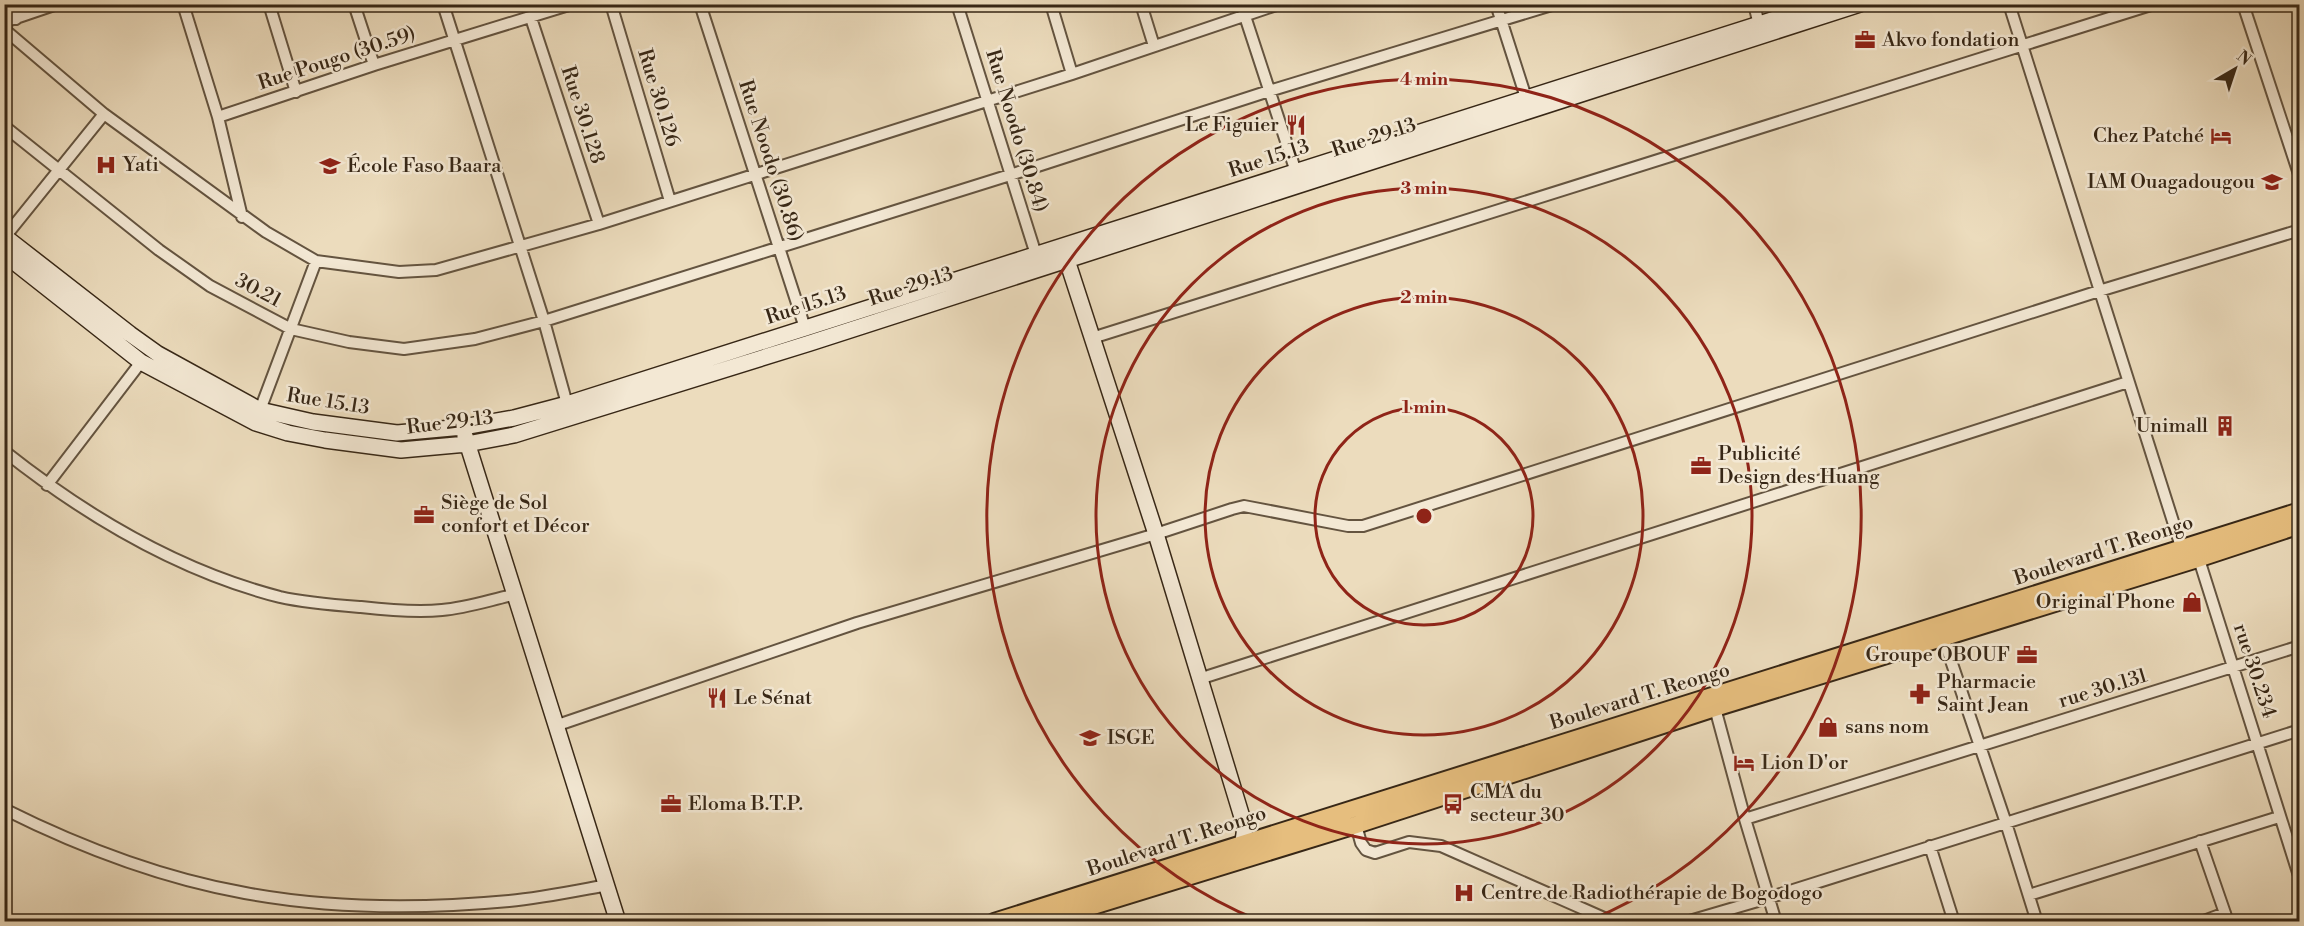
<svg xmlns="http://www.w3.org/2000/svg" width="2304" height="926" viewBox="0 0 2304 926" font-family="'Libre Bodoni',serif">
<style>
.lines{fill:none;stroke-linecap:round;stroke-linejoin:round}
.street-casing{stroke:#645440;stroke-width:14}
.secondary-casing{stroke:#372716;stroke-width:18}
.primary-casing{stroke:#372716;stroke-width:20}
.street{stroke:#f3e8d4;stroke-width:10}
.secondary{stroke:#f3e8d4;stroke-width:15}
.primary{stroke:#e6be7e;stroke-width:16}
.ring{fill:none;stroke:#8f2418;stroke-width:3}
.labels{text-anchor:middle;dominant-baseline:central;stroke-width:5;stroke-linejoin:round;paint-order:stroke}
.poi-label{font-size:20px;fill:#372716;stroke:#f3e8d4;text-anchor:start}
.street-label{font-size:20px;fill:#372716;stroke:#f3e8d4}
.centre{fill:#8f2418;stroke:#f3e8d4;stroke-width:3}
.ring-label{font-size:18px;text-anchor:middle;font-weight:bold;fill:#8f2418;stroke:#f3e8d4;stroke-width:5;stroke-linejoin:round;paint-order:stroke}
</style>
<rect width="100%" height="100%" fill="#ecdcbd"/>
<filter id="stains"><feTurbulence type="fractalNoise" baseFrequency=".00333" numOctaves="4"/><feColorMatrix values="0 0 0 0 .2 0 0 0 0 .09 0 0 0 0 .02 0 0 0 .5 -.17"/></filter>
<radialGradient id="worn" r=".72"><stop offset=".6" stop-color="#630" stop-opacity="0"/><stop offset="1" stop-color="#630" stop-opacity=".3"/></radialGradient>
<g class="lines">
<!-- street casing -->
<g class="street-casing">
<path id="street" d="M11,4L16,19
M183,4L218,117L242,217
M269,4L296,92
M354,4L374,65
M443,4L544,321L567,404
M611,4L670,201
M700,4L805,328
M957,4L1038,261
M1051,4L1072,74
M1141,4L1154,46
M1241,4L1296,172
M1496,4L1528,104
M1754,4L1759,25
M2009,4L2183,553
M2243,4L2300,177
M531,18L599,224
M4,22L57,4
M4,29L104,114L266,232L316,261L399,272L436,270L599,224L1072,74L1279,4
M218,117L374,65L572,4
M4,126L159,250L210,286L291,329L349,342L404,349L475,339L544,321L1010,175L1269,91L1555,4
M4,238L104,114
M1092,338L2154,4
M260,410L316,261
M4,451C86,516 178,571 280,597C306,603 334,605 361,607C387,610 416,613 442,610C466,608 490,600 513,595
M47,485L141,362
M2197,553L2300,879
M1942,634L2006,823L2037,922
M1199,679L2128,382
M1715,708L1745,819L1776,922
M555,726L857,623L1156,534L1232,509L1244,506L1348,526H1363L2099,291L2300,230
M4,809C80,847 161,878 245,893C331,909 422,909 509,901C542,898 575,891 608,885
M1745,819L2300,646
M1356,825L1361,843L1366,850L1375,853L1409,842L1441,846L1613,922
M2200,841L2228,922
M1930,846L1954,922
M2029,895L2279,817
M1686,922L1768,898L2300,730
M2201,922L2225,913"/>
</g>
<!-- secondary casing -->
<g class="secondary-casing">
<path id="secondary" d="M4,236L130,334L158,354L260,410L313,422L397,433L463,427L514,418L567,404L1822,4
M1064,251L1156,534L1245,827L1243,841L1246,855
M4,254L141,362L256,423L288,433L325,440L401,450L467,444L514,435L810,343L1860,4
M465,436L618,922"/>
</g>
<!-- primary casing -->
<g class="primary-casing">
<path id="primary" d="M994,922L2300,511
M1041,922L1356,825L1715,708L2194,560L2300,525"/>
</g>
<!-- street -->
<use href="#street" class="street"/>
<!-- secondary -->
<use href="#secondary" class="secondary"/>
<!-- primary -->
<use href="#primary" class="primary"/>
</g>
<!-- distance rings -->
<g class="ring">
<circle cx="1424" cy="516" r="109"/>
<circle cx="1424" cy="516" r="219"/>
<circle cx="1424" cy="516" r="328"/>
<path d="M1260 921A437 437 0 1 1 1588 921"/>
</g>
<!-- icons -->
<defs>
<g id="office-bare" transform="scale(1.62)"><path d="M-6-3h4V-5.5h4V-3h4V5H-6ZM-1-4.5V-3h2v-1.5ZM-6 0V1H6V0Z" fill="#8f2418" stroke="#f3e8d4" stroke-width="2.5" paint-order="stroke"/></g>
<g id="restaurant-bare" transform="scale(1.62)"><path d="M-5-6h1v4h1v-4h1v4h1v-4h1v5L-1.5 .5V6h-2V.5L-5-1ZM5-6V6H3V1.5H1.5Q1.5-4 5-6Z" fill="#8f2418" stroke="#f3e8d4" stroke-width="2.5" paint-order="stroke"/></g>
<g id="hotel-bare" transform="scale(1.62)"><path d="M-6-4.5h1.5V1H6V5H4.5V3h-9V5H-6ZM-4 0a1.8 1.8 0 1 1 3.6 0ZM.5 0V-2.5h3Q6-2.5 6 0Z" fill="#8f2418" stroke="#f3e8d4" stroke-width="2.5" paint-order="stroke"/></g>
<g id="hospital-bare" transform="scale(1.62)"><path d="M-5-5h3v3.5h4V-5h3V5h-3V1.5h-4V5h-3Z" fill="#8f2418" stroke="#f3e8d4" stroke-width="2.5" paint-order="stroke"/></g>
<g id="school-bare" transform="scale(1.62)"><path d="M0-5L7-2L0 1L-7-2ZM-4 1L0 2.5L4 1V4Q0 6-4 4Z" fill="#8f2418" stroke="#f3e8d4" stroke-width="2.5" paint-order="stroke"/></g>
<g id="building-bare" transform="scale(1.62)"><path d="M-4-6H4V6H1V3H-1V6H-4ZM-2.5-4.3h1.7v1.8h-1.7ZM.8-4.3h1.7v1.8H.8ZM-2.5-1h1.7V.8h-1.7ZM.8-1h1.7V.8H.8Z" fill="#8f2418" stroke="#f3e8d4" stroke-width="2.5" paint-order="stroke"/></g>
<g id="shop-bare" transform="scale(1.62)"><path d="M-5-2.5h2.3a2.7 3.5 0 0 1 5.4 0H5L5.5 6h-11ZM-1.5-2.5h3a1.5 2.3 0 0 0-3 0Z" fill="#8f2418" stroke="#f3e8d4" stroke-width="2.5" paint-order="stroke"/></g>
<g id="pharmacy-bare" transform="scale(1.62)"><path d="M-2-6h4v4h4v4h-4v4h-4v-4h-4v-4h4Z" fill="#8f2418" stroke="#f3e8d4" stroke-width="2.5" paint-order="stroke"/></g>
<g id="bus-bare" transform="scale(1.62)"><path d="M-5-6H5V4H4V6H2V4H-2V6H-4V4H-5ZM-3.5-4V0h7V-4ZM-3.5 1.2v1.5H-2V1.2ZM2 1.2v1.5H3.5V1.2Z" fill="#8f2418" stroke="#f3e8d4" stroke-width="2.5" paint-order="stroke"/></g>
</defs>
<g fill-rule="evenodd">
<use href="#office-bare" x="1865" y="40"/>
<use href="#restaurant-bare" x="1296" y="125"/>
<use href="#hotel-bare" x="2221" y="136"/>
<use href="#hospital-bare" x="106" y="165"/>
<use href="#school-bare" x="330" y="166"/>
<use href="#school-bare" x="2272" y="182"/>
<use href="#building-bare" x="2225" y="426"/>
<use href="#office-bare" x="1701" y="466"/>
<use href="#office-bare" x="424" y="515"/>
<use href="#shop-bare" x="2192" y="602"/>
<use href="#office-bare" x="2027" y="655"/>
<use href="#pharmacy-bare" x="1920" y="694"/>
<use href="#restaurant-bare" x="717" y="698"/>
<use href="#shop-bare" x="1828" y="727"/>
<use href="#school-bare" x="1090" y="738"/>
<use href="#hotel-bare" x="1744" y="763"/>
<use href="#office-bare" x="671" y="804"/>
<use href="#bus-bare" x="1453" y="804"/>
<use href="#hospital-bare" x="1464" y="893"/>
</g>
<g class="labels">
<!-- poi labels -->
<g class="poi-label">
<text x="1882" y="40">Akvo fondation</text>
<text x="1279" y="125" text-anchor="end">Le Figuier</text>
<text x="2204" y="136" text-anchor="end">Chez Patché</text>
<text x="123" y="165">Yati</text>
<text x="347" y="166">École Faso Baara</text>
<text x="2255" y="182" text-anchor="end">IAM Ouagadougou</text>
<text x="2208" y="426" text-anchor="end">Unimall</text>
<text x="1718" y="454">Publicité<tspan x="1718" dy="23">Design des Huang</tspan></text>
<text x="441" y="503">Siège de Sol<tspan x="441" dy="23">confort et Décor</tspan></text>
<text x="2175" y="602" text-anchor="end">Original Phone</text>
<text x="2010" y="655" text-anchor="end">Groupe OBOUF</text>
<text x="1937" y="682">Pharmacie<tspan x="1937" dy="23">Saint Jean</tspan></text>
<text x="734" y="698">Le Sénat</text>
<text x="1845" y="727">sans nom</text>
<text x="1107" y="738">ISGE</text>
<text x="1761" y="763">Lion D'or</text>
<text x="1470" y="792">CMA du<tspan x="1470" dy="23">secteur 30</tspan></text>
<text x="688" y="804">Eloma B.T.P.</text>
<text x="1481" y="893">Centre de Radiothérapie de Bogodogo</text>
</g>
<!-- street labels -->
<g class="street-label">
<text transform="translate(337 59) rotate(-18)">Rue Pougo (30.59)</text>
<text transform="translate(658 98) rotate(73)">Rue 30.126</text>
<text transform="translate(582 115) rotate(72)">Rue 30.128</text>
<text transform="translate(1016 131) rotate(73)">Rue Noodo (30.84)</text>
<text transform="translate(1374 138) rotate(-18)">Rue 29.13</text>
<text transform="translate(1269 159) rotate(-18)">Rue 15.13</text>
<text transform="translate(770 161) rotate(72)">Rue Noodo (30.86)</text>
<text transform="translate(911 287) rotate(-18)">Rue 29.13</text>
<text transform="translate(258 291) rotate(28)">30.21</text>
<text transform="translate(806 306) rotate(-18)">Rue 15.13</text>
<text transform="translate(328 402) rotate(9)">Rue 15.13</text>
<text transform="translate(450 423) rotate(-7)">Rue 29.13</text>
<text transform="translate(2104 551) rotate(-18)">Boulevard T. Reongo</text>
<text transform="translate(2254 671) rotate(72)">rue 30.234</text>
<text transform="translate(2103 689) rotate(-17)">rue 30.131</text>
<text transform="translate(1640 697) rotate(-17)">Boulevard T. Reongo</text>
<text transform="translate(1177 842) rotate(-18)">Boulevard T. Reongo</text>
</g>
</g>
<circle cx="1424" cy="516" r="9" class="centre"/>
<g class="ring-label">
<text x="1424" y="85">4 min</text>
<text x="1424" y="194">3 min</text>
<text x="1424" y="303">2 min</text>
<text x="1424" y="413">1 min</text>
</g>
<!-- margin -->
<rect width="2304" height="926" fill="none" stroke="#ecdcbd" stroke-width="24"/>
<rect x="6" y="6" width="2292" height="914" fill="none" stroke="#372716" stroke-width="3"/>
<rect x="12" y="12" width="2280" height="902" fill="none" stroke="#372716" stroke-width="1.5"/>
<!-- north arrow -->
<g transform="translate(2235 69) rotate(39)" stroke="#f3e8d4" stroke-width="4.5" paint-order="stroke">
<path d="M0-4.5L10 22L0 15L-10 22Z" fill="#372716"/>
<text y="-9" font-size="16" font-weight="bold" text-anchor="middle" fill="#372716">N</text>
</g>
<rect width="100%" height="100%" filter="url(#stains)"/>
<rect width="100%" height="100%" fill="url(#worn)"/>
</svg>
